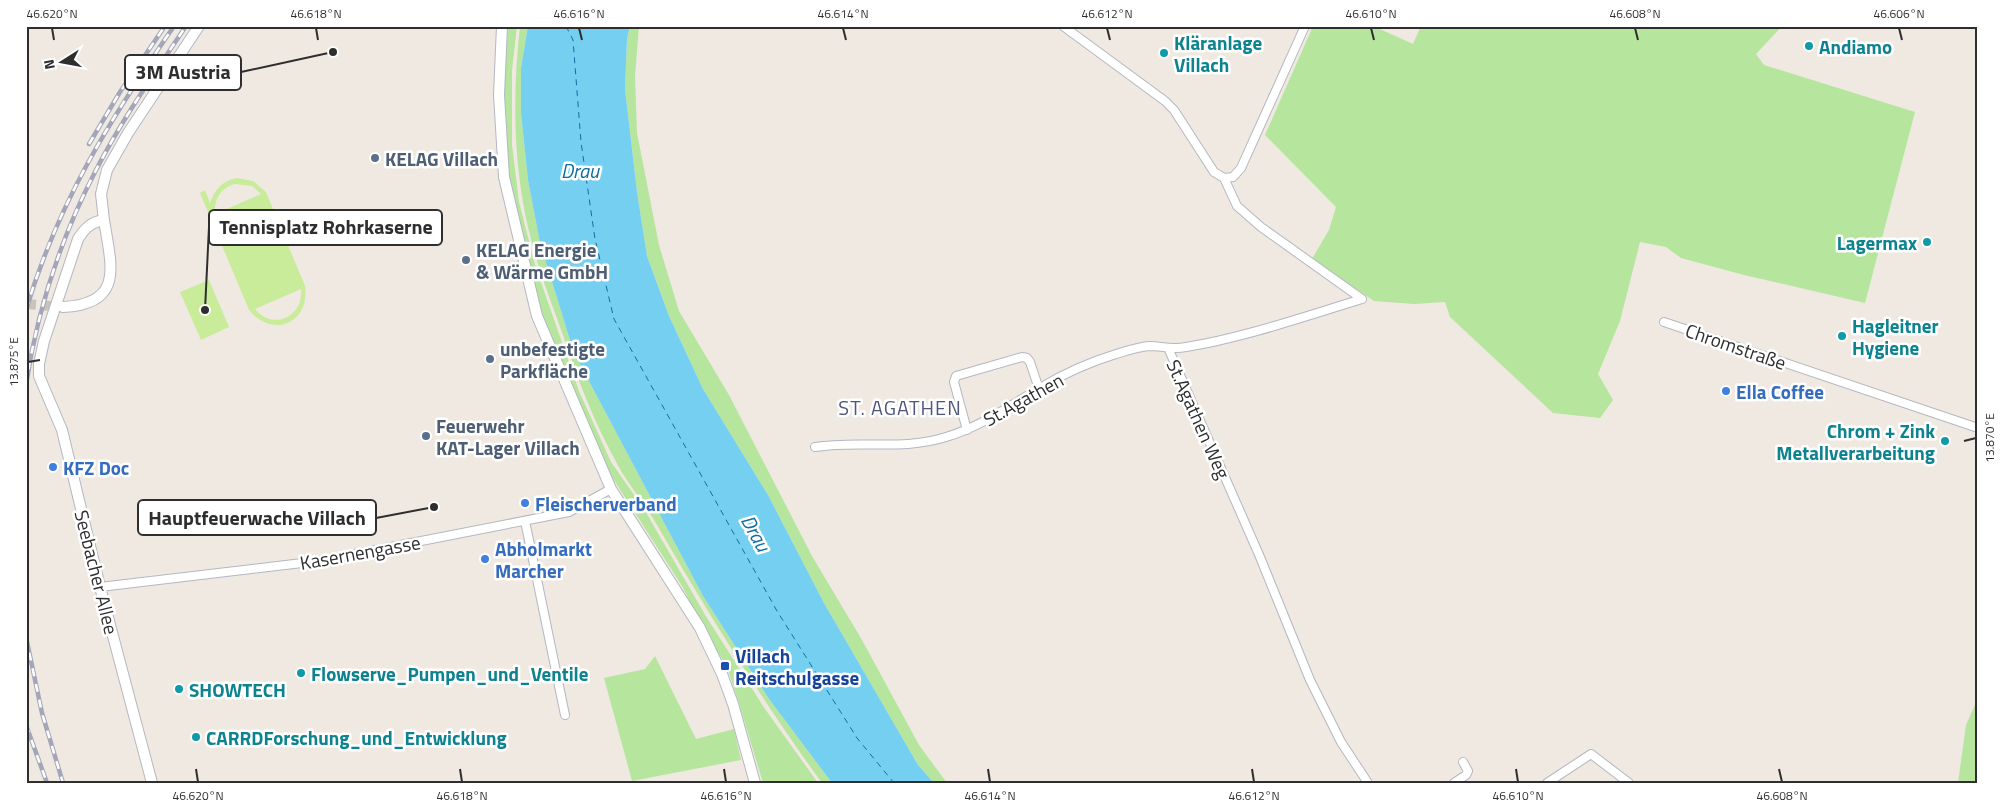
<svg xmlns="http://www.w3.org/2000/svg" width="2004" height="809" viewBox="0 0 2004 809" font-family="'Titillium Web',sans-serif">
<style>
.green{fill:#b6e59e}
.pitch{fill:#c9ec9a;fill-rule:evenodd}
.water{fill:#75cff0}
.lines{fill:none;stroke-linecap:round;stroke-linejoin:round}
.ferry{stroke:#0d6fa3;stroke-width:1;stroke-dasharray:6 5;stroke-linecap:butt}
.secondary-tunnel{stroke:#c8c4bd;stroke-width:10;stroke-dasharray:10 5;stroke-linecap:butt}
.street-casing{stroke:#b4b7c1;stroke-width:10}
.secondary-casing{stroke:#b4b7c1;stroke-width:12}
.street{stroke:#fff;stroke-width:8}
.secondary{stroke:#fff;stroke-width:10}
.rail-casing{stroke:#a3a6b8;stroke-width:4.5}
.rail{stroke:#fff;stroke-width:2.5;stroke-dasharray:8;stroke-linecap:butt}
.ticks{fill:none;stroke:#2e2e2e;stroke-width:2}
.culture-dot{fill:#0f9aa8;stroke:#fff;stroke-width:2}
.service-dot{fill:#5c6f8a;stroke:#fff;stroke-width:2}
.shop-dot{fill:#3f7fe0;stroke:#fff;stroke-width:2}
.transit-dot{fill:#1a4fb4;stroke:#fff;stroke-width:2}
.labels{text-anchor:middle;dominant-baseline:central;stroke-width:5;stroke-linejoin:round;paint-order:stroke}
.culture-label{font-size:19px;font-weight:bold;fill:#0d838f;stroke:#fff;text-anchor:start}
.service-label{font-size:19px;font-weight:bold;fill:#4e5e75;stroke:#fff;text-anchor:start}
.street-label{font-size:19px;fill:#2e2e2e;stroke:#fff}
.shop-label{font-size:19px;font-weight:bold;fill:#366cbe;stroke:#fff;text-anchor:start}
.transit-label{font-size:19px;font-weight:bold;fill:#164399;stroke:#fff;text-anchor:start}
.water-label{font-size:20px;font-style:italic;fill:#0d6fa3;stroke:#fff}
.neighbourhood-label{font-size:20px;letter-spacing:1px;fill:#4d5680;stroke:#fff}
.leader{fill:none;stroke:#2e2e2e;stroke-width:2}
.callout-dot{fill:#2e2e2e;stroke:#fff;stroke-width:2}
.callout{fill:#fff;stroke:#2e2e2e;stroke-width:2}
.callout-label{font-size:20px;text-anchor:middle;font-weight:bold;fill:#2e2e2e}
.neatline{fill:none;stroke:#2e2e2e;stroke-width:2}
.ticks-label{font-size:12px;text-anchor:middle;fill:#2e2e2e}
</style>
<rect width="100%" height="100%" fill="#efe9e1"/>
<!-- green -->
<path class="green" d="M508,26H517L512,70V145L519,202L536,268L579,391L611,462L644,509L707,618L765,709L818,783H763L739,703L726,664L712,645L682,586L601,460L562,370L538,301L510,187L505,141L504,92Z
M520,26H528L521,68V113L528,180L540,243L574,353L703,596L769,699L832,783H822C763,702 711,618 661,532C647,506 627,484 614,458C593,419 578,380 564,338C553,306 540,275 532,243C513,172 512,99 520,26Z
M630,26H639L635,76L637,133L659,245L679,311L729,395L812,556L862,640L919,745L947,783H934L918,765L824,603L768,495L703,389L669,316L647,256L637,192L625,89L627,39Z
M1313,26H1373L1413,44L1421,26H1782L1756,54L1764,65L1915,112L1865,303L1744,275L1681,258L1666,247L1640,242L1620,321L1598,374L1613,400L1600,418L1553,413L1450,317L1445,302L1414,304L1374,301L1312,259L1329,230L1336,207L1265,135Z
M655,656L696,739L734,729L741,760L632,781L604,678L645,669Z
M1978,698V783H1958L1966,725Z"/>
<!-- pitch -->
<path class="pitch" d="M237,178L253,181L266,192L305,286C310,323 273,339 249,310L200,193L205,190L210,203C215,189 222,181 237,178ZM234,184L252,186L261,194L215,214C214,199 220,189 234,184ZM301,289C304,317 272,331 255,309Z
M209,280L229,327L201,340L180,292Z"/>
<!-- water -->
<path class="water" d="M528,26H630L627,39L625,89L637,192L647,256L669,316L703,389L768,495L824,603L918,765L934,783H832L769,699L703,596L574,353L540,243L528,180L521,113V68Z"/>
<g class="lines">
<!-- ferry -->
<path class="ferry" d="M566,26L573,40L581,142L595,239L614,319L777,611L857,738L894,783"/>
<!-- secondary-tunnel -->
<path class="secondary-tunnel" d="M26,304L63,307"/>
<!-- street casing -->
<g class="street-casing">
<path id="street" d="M1063,26L1165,101L1174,110L1214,172L1224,178L1233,177L1241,168L1305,26
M1224,178L1237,206L1261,227L1362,299
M1664,322L1978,428
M1169,350L1260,557L1310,680L1341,742L1368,783
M967,430L954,382L956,376L1022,357L1027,358L1030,362L1039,389
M815,447C860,440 902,451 946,437C980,427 1010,406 1040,388C1063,374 1090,362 1116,354C1126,351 1138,347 1149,346C1163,346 1171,350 1186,347C1243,338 1306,316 1362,299
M525,521L565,715
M100,587L319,561L569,512L611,489
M1454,783L1466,775L1468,771L1463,762
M1547,783L1591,754L1629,783"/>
</g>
<!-- secondary casing -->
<g class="secondary-casing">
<path id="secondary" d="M502,26L499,95L504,177L537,316L611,489L700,628L722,674L733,704L755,783
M63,307C125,304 111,265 104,220
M152,783L100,587L62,430L39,376V364L44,341L78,239C85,228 91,222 104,220L101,194L107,170L128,133L199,26"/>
</g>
<!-- street -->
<use href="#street" class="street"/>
<!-- secondary -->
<use href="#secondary" class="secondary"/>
<!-- rail casing -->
<g class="rail-casing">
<path id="rail" d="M89,144L120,92L165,26
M26,310C59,200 110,120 174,26
M26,385C37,311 61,238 95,172C121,121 154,74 186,26
M26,637L42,713L63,783
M26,725L47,783"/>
</g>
<!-- rail -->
<use href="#rail" class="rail"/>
</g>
<!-- ticks -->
<path class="ticks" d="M52,28L54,40M316,28L318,40M579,28L582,40M843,28L846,40M1107,28L1110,40M1371,28L1374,40M1635,28L1638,40M1899,28L1902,40M28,362L40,360M1964,441L1976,438M196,769L198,782M460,769L462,782M724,769L726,782M988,769L990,782M1252,769L1254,782M1516,769L1518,782M1779,769L1782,782"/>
<!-- markers -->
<g class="culture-dot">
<circle cx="1809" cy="46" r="5"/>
<circle cx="1164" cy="53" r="5"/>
<circle cx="1927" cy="242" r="5"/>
<circle cx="1842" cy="336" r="5"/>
<circle cx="1945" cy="441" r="5"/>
<circle cx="301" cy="673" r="5"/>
<circle cx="179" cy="689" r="5"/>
<circle cx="196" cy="737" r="5"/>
</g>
<g class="service-dot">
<circle cx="375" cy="158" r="5"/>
<circle cx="466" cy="260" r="5"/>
<circle cx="490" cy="359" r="5"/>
<circle cx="426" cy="436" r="5"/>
</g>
<g class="shop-dot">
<circle cx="1726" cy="391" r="5"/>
<circle cx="53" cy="467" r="5"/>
<circle cx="525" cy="503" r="5"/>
<circle cx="485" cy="559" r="5"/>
</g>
<rect class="transit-dot" x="720" y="661" width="10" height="10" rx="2.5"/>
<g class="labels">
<!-- culture labels -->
<g class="culture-label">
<text x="1174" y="42">Kläranlage<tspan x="1174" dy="22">Villach</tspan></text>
<text x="1819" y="46">Andiamo</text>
<text x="1917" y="242" text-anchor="end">Lagermax</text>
<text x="1852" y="325">Hagleitner<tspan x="1852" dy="22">Hygiene</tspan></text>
<text x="1935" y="430" text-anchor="end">Chrom + Zink<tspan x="1935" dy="22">Metallverarbeitung</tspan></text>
<text x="311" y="673">Flowserve_Pumpen_und_Ventile</text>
<text x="189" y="689">SHOWTECH</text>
<text x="206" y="737">CARRDForschung_und_Entwicklung</text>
</g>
<!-- service labels -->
<g class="service-label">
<text x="385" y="158">KELAG Villach</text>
<text x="476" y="249">KELAG Energie<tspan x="476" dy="22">&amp; Wärme GmbH</tspan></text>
<text x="500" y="348">unbefestigte<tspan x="500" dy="22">Parkfläche</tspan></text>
<text x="436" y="425">Feuerwehr<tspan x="436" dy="22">KAT-Lager Villach</tspan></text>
</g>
<!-- street labels -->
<g class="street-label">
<text transform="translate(1736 346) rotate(19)">Chromstraße</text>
<text transform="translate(1023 399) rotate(-29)">St.Agathen</text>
<text transform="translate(1199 419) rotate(66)">St.Agathen Weg</text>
<text transform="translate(360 552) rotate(-10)">Kasernengasse</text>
<text transform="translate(97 572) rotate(76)">Seebacher Allee</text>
</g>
<!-- shop labels -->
<g class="shop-label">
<text x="1736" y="391">Ella Coffee</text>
<text x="63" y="467">KFZ Doc</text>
<text x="535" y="503">Fleischerverband</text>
<text x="495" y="548">Abholmarkt<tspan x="495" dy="22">Marcher</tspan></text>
</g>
<!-- transit labels -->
<g class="transit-label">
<text x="735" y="655">Villach<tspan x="735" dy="22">Reitschulgasse</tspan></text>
</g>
<!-- water labels -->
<g class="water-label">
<text x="580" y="170">Drau</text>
<text transform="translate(756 533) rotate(61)">Drau</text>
</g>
<!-- neighbourhood labels -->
<g class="neighbourhood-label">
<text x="900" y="407">ST. AGATHEN</text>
</g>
</g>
<!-- callouts -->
<path class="leader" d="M333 52L241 72M205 310L209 227M434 507L376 518"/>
<g class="callout-dot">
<circle cx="333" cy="52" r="5"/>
<circle cx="205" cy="310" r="5"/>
<circle cx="434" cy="507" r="5"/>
</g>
<g class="callout">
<rect x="125" y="55" width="116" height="35" rx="5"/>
<rect x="209" y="210" width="233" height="35" rx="5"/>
<rect x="138" y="500" width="238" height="35" rx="5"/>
</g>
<g class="callout-label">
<text x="183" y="79">3M Austria</text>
<text x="326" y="234">Tennisplatz Rohrkaserne</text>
<text x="257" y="525">Hauptfeuerwache Villach</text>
</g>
<!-- border -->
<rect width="2004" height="809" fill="none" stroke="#ffffff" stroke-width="55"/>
<!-- north arrow -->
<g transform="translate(62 62) rotate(259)" stroke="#ffffff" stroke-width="4" paint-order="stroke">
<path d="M0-4L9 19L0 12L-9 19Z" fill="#2e2e2e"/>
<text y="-8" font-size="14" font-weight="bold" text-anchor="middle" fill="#2e2e2e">N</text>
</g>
<rect x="28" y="28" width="1948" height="754" class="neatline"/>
<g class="ticks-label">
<text x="52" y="18">46.620°N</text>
<text x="316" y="18">46.618°N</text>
<text x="579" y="18">46.616°N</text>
<text x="843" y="18">46.614°N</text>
<text x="1107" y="18">46.612°N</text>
<text x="1371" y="18">46.610°N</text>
<text x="1635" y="18">46.608°N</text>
<text x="1899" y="18">46.606°N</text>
<text transform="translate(14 362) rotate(-90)" y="4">13.875°E</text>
<text transform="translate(1990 438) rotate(-90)" y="4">13.870°E</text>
<text x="198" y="800">46.620°N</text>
<text x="462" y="800">46.618°N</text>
<text x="726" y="800">46.616°N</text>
<text x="990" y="800">46.614°N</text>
<text x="1254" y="800">46.612°N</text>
<text x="1518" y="800">46.610°N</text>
<text x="1782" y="800">46.608°N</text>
</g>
</svg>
